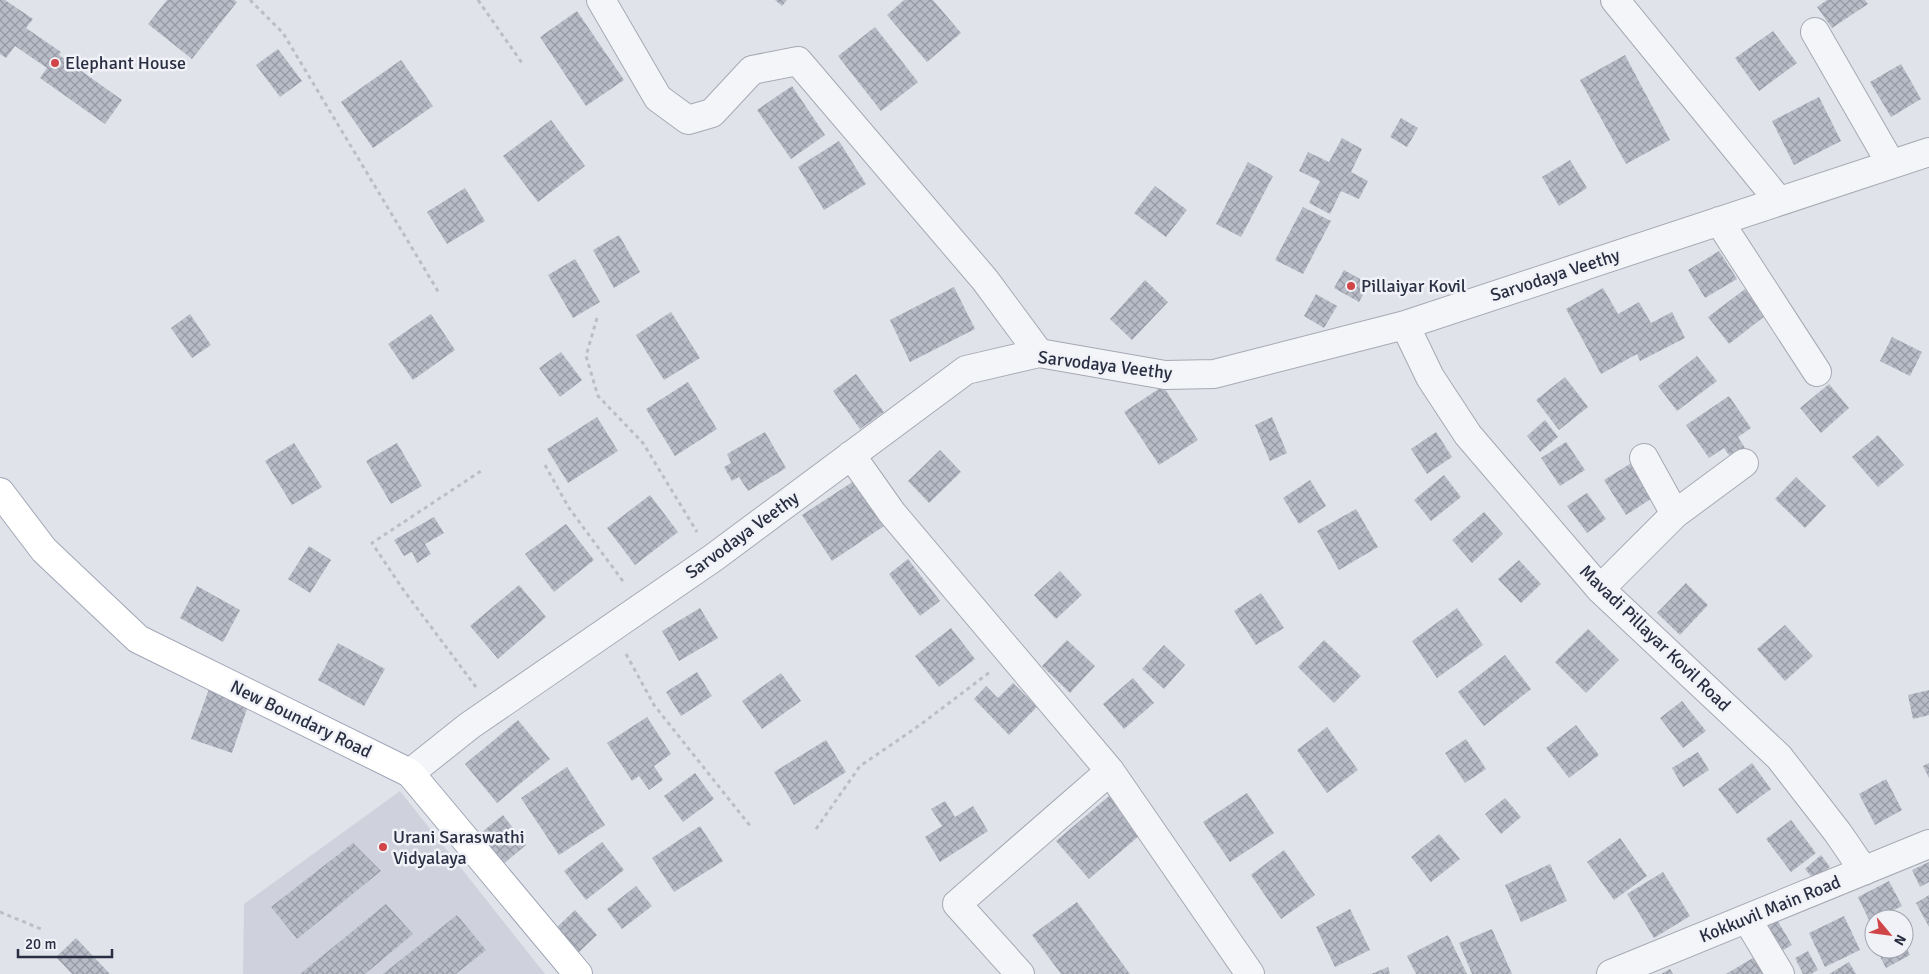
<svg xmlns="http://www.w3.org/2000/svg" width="1929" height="974" viewBox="0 0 1929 974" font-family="Signika,sans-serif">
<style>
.built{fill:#cfd2dc}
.building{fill:url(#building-cross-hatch)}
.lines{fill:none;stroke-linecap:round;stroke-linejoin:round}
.minor-casing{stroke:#a6a9b4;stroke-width:30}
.major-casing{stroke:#a0a6b6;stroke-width:30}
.path{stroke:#bbbec5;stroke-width:3;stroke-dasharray:4 4;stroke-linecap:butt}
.minor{stroke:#f4f5f8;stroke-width:28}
.major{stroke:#fff;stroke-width:28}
.poi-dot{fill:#d04547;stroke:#f1f2f7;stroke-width:2}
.labels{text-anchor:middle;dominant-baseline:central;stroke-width:5;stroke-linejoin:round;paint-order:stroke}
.poi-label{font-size:18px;fill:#292f42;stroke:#f1f2f7;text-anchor:start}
.street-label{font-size:18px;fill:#292f42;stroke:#f1f2f7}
</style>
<defs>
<pattern id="building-cross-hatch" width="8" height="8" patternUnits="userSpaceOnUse" patternTransform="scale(1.25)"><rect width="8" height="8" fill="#b8bcc7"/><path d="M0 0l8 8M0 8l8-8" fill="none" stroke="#9699a3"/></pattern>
</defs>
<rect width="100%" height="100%" fill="#e1e3ea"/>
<!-- built -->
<path class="built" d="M400,791L545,974H243L244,904Z"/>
<!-- building -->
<path class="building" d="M0,0H5L33,19L26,28L61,52L59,55L122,100L105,124L40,78L47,68L15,46L6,58L0,54Z
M167,0H234L237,2L192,59L148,24Z
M775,0H787L782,6Z
M904,0H933L961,33L927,62L887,15Z
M1827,0H1865L1868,4L1832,28L1817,7Z
M577,11L624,80L586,106L540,37Z
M875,27L918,82L881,111L838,56Z
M1773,31L1797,63L1759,91L1735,58Z
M278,49L302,81L280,97L256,65Z
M1625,55L1670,140L1626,164L1580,80Z
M401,60L433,106L373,148L341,102Z
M1901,64L1921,99L1891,117L1870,82Z
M792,86L825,135L791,159L757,110Z
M1819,97L1841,141L1794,165L1772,121Z
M1401,118L1418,128L1407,147L1390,137Z
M551,120L585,166L538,202L503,156Z
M1342,138L1362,149L1351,172L1368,181L1359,199L1341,191L1330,214L1309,203L1320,181L1299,171L1308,152L1329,162Z
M839,141L866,184L824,210L798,167Z
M1570,160L1587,188L1559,206L1542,177Z
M1248,162L1273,176L1241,237L1216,224Z
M1155,186L1187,210L1166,237L1134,213Z
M465,188L485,221L447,244L427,212Z
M1303,207L1331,221L1303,274L1275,260Z
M619,235L640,272L614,288L593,250Z
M1719,251L1737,279L1705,298L1688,270Z
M575,259L600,302L573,318L548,275Z
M1344,270L1369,284L1359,302L1334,288Z
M1145,280L1168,302L1132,340L1110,319Z
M954,287L975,329L910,362L890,320Z
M1603,288L1618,314L1639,302L1651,323L1672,312L1685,338L1640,361L1637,354L1601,374L1566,309Z
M1745,289L1765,316L1729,344L1708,317Z
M1316,294L1337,306L1324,328L1304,316Z
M671,312L700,358L664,380L636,335Z
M190,314L211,345L192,358L171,328Z
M431,314L455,350L413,380L388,344Z
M1892,337L1922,352L1910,376L1880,361Z
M561,352L582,380L560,397L539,368Z
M1697,356L1717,381L1677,411L1658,386Z
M856,374L884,412L860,429L833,391Z
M1565,377L1588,407L1559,430L1536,400Z
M688,382L717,429L675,456L646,409Z
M1829,384L1849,408L1821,433L1800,408Z
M1163,386L1198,440L1159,465L1124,412Z
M1729,396L1751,428L1738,437L1745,448L1731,458L1724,448L1709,458L1686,425Z
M597,417L618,451L568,483L547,449Z
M1272,417L1287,453L1270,461L1255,425Z
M1545,420L1558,437L1540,452L1527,436Z
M765,432L786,468L748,491L739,477L732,481L724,467L731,463L727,454Z
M1436,432L1452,457L1427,474L1411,449Z
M1878,435L1904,465L1878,487L1852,457Z
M1566,442L1585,470L1560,486L1541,458Z
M294,443L322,487L292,505L265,461Z
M397,443L422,486L391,504L366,461Z
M940,450L961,472L929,503L908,481Z
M1633,462L1654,497L1626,515L1604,480Z
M1444,475L1461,497L1431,521L1414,500Z
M1796,477L1826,506L1805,528L1775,499Z
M857,479L887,524L832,561L802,515Z
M1310,480L1326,506L1299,524L1283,498Z
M1587,493L1606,519L1587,533L1567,506Z
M650,495L678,532L635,565L607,528Z
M1356,509L1378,547L1339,570L1317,531Z
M1484,512L1503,534L1472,563L1452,540Z
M434,517L444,533L425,544L431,554L417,563L412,552L404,556L394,540Z
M566,524L594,560L554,592L525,554Z
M309,546L331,560L310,593L288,579Z
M908,559L940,601L920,616L889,574Z
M1519,560L1541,584L1521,603L1498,579Z
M1060,571L1082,595L1056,619L1034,595Z
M1686,583L1708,605L1680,635L1657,613Z
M519,585L546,617L498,659L470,626Z
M197,586L240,610L223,642L180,618Z
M1261,593L1284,628L1256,645L1234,611Z
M700,608L718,638L679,661L662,631Z
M1457,608L1483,645L1437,678L1412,641Z
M1785,625L1813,656L1785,681L1757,649Z
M951,628L975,659L939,687L915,656Z
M1588,629L1619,660L1586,693L1555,662Z
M1067,640L1095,666L1070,693L1042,666Z
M1324,640L1361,676L1334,703L1298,667Z
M338,643L385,669L364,706L318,680Z
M1164,645L1185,665L1164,689L1142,669Z
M1505,655L1531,689L1484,726L1458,692Z
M697,672L712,696L681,716L666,692Z
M781,673L801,701L762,729L742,701Z
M1133,678L1154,703L1124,729L1103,704Z
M1013,683L1037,707L1009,735L974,699L986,686L998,698Z
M209,689L249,703L232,753L191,739Z
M1929,690V715L1913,719L1908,695Z
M1682,701L1706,731L1683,748L1660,718Z
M647,717L671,754L654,766L663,780L649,790L639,776L632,781L607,743Z
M518,720L550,759L497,803L465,764Z
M1576,725L1599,755L1569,778L1546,748Z
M1327,727L1358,770L1327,793L1297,750Z
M1466,739L1486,769L1465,783L1445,753Z
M826,740L846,772L794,805L774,772Z
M1698,752L1709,770L1683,787L1672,768Z
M1752,763L1771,789L1737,814L1718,789Z
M1929,763V778L1923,766Z
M567,767L605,825L559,855L521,798Z
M695,773L714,799L683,822L664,796Z
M1886,779L1902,810L1875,825L1859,794Z
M1115,791L1147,829L1089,879L1056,841Z
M1247,793L1274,833L1230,862L1203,822Z
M1505,798L1521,817L1501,834L1485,814Z
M945,801L955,817L973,806L988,831L940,862L925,837L942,826L931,809Z
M503,815L526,845L501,866L477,836Z
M1791,820L1816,853L1791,872L1766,839Z
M700,826L723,861L674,892L652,858Z
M1439,834L1460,859L1431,882L1411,857Z
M1620,838L1647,876L1614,900L1587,862Z
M602,842L624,870L586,900L564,871Z
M353,843L381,871L297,939L271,907Z
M1284,850L1315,895L1281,919L1251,875Z
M1821,855L1830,867L1814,880L1805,869Z
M1929,862V882L1920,887L1912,870Z
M1550,864L1567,901L1521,922L1505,885Z
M1663,872L1690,916L1654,938L1627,894Z
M1889,881L1902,906L1870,922L1858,897Z
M636,886L652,906L622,929L607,909Z
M1929,895V927L1916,903Z
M1077,902L1130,974H1061L1032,935Z
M386,904L413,934L365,974H300Z
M1350,909L1370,950L1335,967L1316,927Z
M575,910L597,935L578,953L556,928Z
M457,915L486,950L456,974H383Z
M1844,916L1860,950L1825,967L1809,933Z
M1776,918L1792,945L1776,954L1761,928Z
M1492,929L1512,974H1472L1459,943Z
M1448,935L1467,974H1416L1407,956Z
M76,938L110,974H72L56,957Z
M1904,943L1910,955L1886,968L1876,949H1904Z
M1808,951L1818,970L1811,974H1803L1795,958Z
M1758,955L1769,974H1726Z
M1849,962L1856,974H1829Z
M1388,967L1390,974H1371Z
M1670,969L1673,974H1661Z"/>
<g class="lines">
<!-- minor casing -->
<g class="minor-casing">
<path id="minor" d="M601,0L658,98L688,120L712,113L752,70L798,61L985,280L1039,353
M1615,0L1779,201
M1815,32L1891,164
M1719,221L1817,372
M1405,325L1430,377L1468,435L1600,589L1779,757L1838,833L1864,871
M851,455L892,513L1110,771L1250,974
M1675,514L1744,463
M1600,589L1675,514L1644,458
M410,773L469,726L713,558L966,370L1039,353L1165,375L1214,374L1405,325L1929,152
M1747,919L1780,974
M1020,974L957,904L1110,771
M1611,974L1929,844"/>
</g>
<!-- major casing -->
<g class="major-casing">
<path id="major" d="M0,492L44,550L138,639L410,773L578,974"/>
</g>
<!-- path -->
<path class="path" d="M250,0L283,33L439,293
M478,0L522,63
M597,318L586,356L598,396L643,443L697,532
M545,465L569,508L625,584
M626,654L654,705L751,827
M476,687L402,588L372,543L484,469
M816,829L860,766L920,725L990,672
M0,912L41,929"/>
<!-- minor -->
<use href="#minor" class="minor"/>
<!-- major -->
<use href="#major" class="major"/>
</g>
<!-- markers -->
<g class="poi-dot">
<circle cx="55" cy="63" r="5"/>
<circle cx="1351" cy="286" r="5"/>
<circle cx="383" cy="847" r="5"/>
</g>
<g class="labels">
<!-- poi labels -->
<g class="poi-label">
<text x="65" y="63">Elephant House</text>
<text x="1361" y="286">Pillaiyar Kovil</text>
<text x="393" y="837">Urani Saraswathi<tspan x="393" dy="21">Vidyalaya</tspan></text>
</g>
<!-- street labels -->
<g class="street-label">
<text transform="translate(1555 275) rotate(-18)">Sarvodaya Veethy</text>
<text transform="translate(1105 365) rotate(7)">Sarvodaya Veethy</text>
<text transform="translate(742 535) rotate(-36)">Sarvodaya Veethy</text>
<text transform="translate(1655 638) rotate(44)">Mavadi Pillayar Kovil Road</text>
<text transform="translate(301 719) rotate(26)">New Boundary Road</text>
<text transform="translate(1770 909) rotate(-22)">Kokkuvil Main Road</text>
</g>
</g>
<!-- north arrow -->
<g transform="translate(1889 934) rotate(119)"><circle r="24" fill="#f1f2f7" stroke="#a1a4af"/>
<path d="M0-4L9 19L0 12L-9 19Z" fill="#d04547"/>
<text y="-8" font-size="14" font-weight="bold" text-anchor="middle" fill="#292f42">N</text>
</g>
<!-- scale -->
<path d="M18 949v8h94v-8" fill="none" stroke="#292f42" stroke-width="2.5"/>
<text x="25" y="949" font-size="15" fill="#292f42" stroke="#f1f2f7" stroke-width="4" paint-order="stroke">20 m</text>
</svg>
